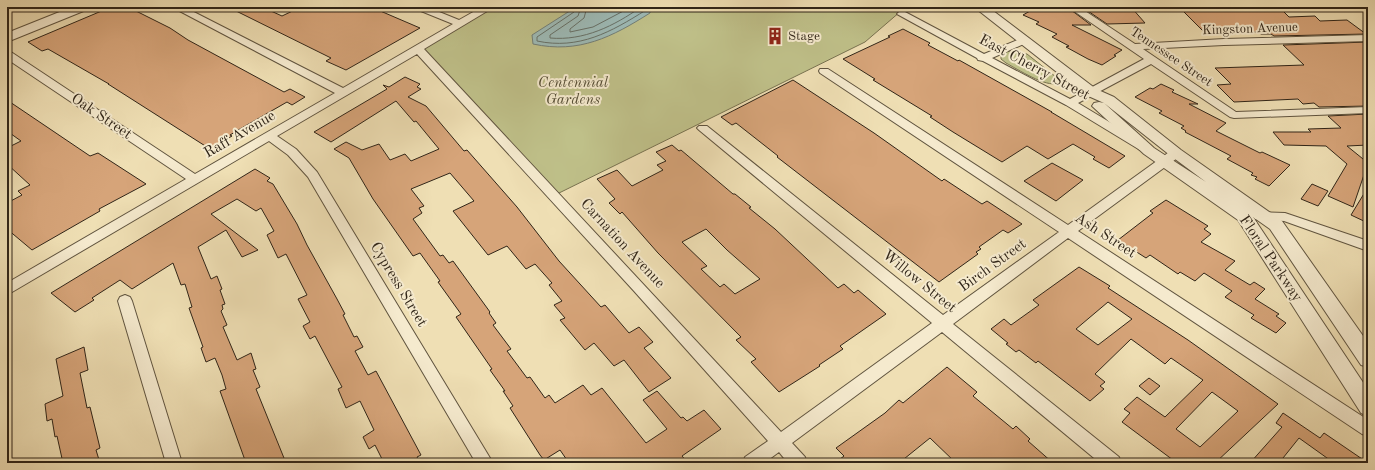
<svg xmlns="http://www.w3.org/2000/svg" width="1375" height="470" viewBox="0 0 1375 470" font-family="'Old Standard TT',serif">
<style>
.green{fill:#bfc089;stroke:#787250}
.water{fill:#9dbab6;stroke:#717e77}
.lines{fill:none;stroke-linecap:round;stroke-linejoin:round}
.shore{stroke:#667067;stroke-width:1}
.building{fill:#d6a479;stroke:#302518;fill-rule:evenodd}
.minor-casing{stroke:#60543f;stroke-width:2}
.tertiary-casing{stroke:#60543f;stroke-width:2}
.minor{fill:#f5eace;fill-rule:evenodd}
.tertiary{fill:#f5eace;fill-rule:evenodd}
.labels{text-anchor:middle;dominant-baseline:central;stroke-width:4;stroke-linejoin:round;paint-order:stroke}
.far-street-label{font-size:13px;fill:#302518;stroke:#f5eace}
.far-poi-label{font-size:13px;fill:#302518;stroke:#f5eace;text-anchor:start}
.street-label{font-size:15px;fill:#302518;stroke:#f5eace}
.park-label{font-size:15px;font-style:italic;fill:#544c34;stroke:#f5eace}
</style>
<rect width="100%" height="100%" fill="#efdfb4"/>
<filter id="stains"><feTurbulence type="fractalNoise" baseFrequency=".005" numOctaves="4"/><feColorMatrix values="0 0 0 0 .2 0 0 0 0 .09 0 0 0 0 .02 0 0 0 .5 -.17"/></filter>
<radialGradient id="worn" r=".72"><stop offset=".6" stop-color="#630" stop-opacity="0"/><stop offset="1" stop-color="#630" stop-opacity=".3"/></radialGradient>
<!-- green -->
<path class="green" d="M491,7H897L901,11L865,42L555,195L418,49Z
M1010,51L1027,54L1056,77L1057,83C1047,88 1017,69 1006,63L1001,59V54L1003,52Z"/>
<!-- water -->
<path class="water" d="M576,7H650V13C612,37 579,54 533,44L532,35Z"/>
<g class="lines">
<!-- shore -->
<path class="shore" d="M576,7L574,12L537,37V41C579,50 611,32 646,10L647,7
M581,7L578,16L550,35V38C584,41 614,26 641,7
M587,7L584,18L570,29V32L593,27L631,7"/>
</g>
<!-- building -->
<path class="building" d="M111,7H128L170,28L188,40L284,92L290,89L305,97L292,105L287,102L240,129L230,135L232,136L210,149L108,84H109L48,49L42,51L28,42Z
M228,7H262L282,16L301,7H371L420,28L346,70L326,61L331,58Z
M1037,7L1044,9L1048,7H1067L1091,25H1072L1122,50L1114,55L1116,56L1102,65L1088,59L1066,47L1069,46L1052,37L1057,34L1036,24L1039,22L1023,15Z
M1082,7H1131L1145,23L1107,24Z
M1236,7H1279L1289,17L1315,16L1320,21L1347,20L1366,34L1274,36L1271,34H1261L1258,32L1224,33L1221,31L1204,32L1182,10L1237,8Z
M903,29L930,43L928,45L958,61L959,60L1052,112H1051L1125,156L1109,168L1093,159L1095,157L1073,144L1048,159L1027,146L1002,162L953,132L930,117L932,116L873,80L875,79L843,59L890,37L888,36Z
M1368,42V106L1319,107L1314,103L1303,104L1298,99L1234,102L1217,85L1231,84L1215,68L1304,65L1283,45Z
M405,77L420,84L417,87L421,89L408,97L426,106L464,151L467,150L517,207L559,261L601,307L605,305L629,333L639,327L653,342L644,348L671,378L649,392L624,360L614,366L594,343L585,350L560,320L565,318L554,305L562,301L549,285L552,283L535,264L526,269L507,246L488,255L453,211L474,201L450,173L411,189L424,206L419,208L422,213L413,219L440,256L443,255L449,263L453,261L490,312L489,313L496,323L493,325L511,349L507,351L527,378L530,377L545,398L549,395L555,403L583,385L591,395L602,388L646,443L667,429L643,400L657,391L681,418L683,417L687,421L704,410L721,429L682,456L688,463H569L560,450L544,460L540,455L510,408L513,406L503,391H505L490,370L492,369L456,317L461,314L438,282L440,281L420,253L413,256L373,199L349,158L334,149L346,142L362,150L379,144L390,160L405,154L411,161L439,149L416,121L414,122L396,101L331,142L314,132L387,89L383,85L389,87Z
M793,80L874,133L942,181L944,179L982,204L987,201L1022,224L1008,233L1003,230L979,247L981,249L976,252L978,254L939,282L777,157L778,156L736,123L732,125L721,117Z
M1161,84L1174,90L1172,92L1198,104H1189L1226,123L1216,131L1260,153L1262,152L1290,165L1269,186L1255,179L1257,177L1251,175L1253,173L1227,159L1231,156L1185,132L1186,131L1181,128L1184,126L1159,113L1162,111L1135,97L1150,88L1153,89Z
M7,100L90,156L98,153L146,184L99,209L100,211L32,250L7,229V203L22,195L18,191L30,185L7,164V148L21,141L7,131Z
M1368,114V145L1347,146L1368,163L1353,207L1328,196L1347,164L1326,146L1284,145L1273,132H1311L1308,129L1341,128L1328,116Z
M672,145L679,151L681,150L733,194H735L751,207L749,208L775,229L838,288L844,284L854,293L858,290L886,314L840,346L843,349L819,365L820,366L779,392L751,362L756,359L736,340L741,337L658,253L622,212L620,214L609,203L615,199L597,179L617,170L632,186L663,170L657,165L666,161L656,152ZM706,229L727,250L760,279L735,294L724,284L720,287L701,269L707,266L682,242Z
M1052,163L1083,180L1056,201L1024,181Z
M255,169L270,178L267,181L273,184L297,224L307,245L337,299L345,314L343,315L354,337L357,336L363,347L355,351L368,375L376,371L421,455L417,457L420,463H384L375,445L369,449L363,437L374,430L360,401L346,408L338,389L342,387L315,336L310,339L303,326L310,322L298,299L307,295L286,254L278,258L267,235L274,231L261,208L256,211L237,199L211,214L258,250L242,257L226,230L198,247L211,279L217,276L222,289L220,290L225,304L222,305L223,309L221,311L227,325L223,327L237,360L251,353L256,369L253,370L260,387L256,389L286,463H246L220,391L226,389L222,375L215,358L206,362L201,348L203,347L189,308L192,307L185,284L181,285L173,263L132,289L120,280L92,298L94,300L75,312L51,293Z
M1312,184L1328,191L1318,206L1301,199Z
M1368,187V223L1351,215Z
M1166,200L1208,226L1204,229L1211,234L1201,242L1235,261L1225,270L1250,285L1254,282L1265,289L1255,299L1279,314L1276,316L1286,323L1276,333L1251,318L1254,315L1225,297L1232,291L1204,273L1195,281L1180,272L1178,274L1150,255L1146,258L1118,240L1153,213L1150,211Z
M1079,267L1110,286L1108,288L1188,340L1278,404L1215,463H1177L1122,422L1130,413L1124,409L1137,397L1165,417L1203,380L1171,358L1165,364L1131,339L1095,374L1105,382L1100,386L1104,389L1090,401L1038,361L1036,363L1019,350L1016,352L1006,344L1008,343L991,329L1004,319L1011,325L1039,305L1033,300ZM1108,302L1132,319L1098,345L1076,329ZM1212,392L1238,411L1200,447L1176,429Z
M84,347L88,370L80,373L87,408L90,407L100,448L96,450L100,463H63L57,436L55,437L52,419L47,421L45,404L63,396L56,359Z
M947,367L977,392L973,396L1013,429L1016,426L1030,439L1028,441L1053,463H956L930,438L899,463H835L844,456L836,448L885,413L899,400L903,403Z
M1149,378L1160,386L1150,395L1139,386Z
M1283,413L1320,438L1324,433L1368,463H1334L1299,438L1279,463H1250L1282,427L1276,423Z"/>
<g class="lines">
<!-- minor casing -->
<g class="minor-casing">
<path id="minor" d="M172,7H184L343,88L453,24L416,9L414,7H427L459,20L482,7H494L424,49L781,432L932,323L699,130L697,128L699,126H707L943,315L1059,232L820,73L819,71L820,69H828L1068,225L1172,150H1180L1182,153L1180,156L1078,231L1368,420V436L1362,434L1068,238L953,324L1119,457L1121,463H1100L942,332L792,443L805,457L807,463H788L779,452L764,463H743L745,457L768,441L634,291L417,54L277,136L296,149L317,172L493,463H476L308,177L288,155L269,141L7,295V283L186,179L7,59V51L11,52L195,174L335,93Z
M1068,7H1079L1135,44L1224,39L1368,35V41L1224,45L1143,49L1236,112L1368,107V113L1234,118L1230,117L1151,64L1078,103L1144,143L1146,146L1144,149L1140,150L1066,105L983,61L978,60L977,58L897,14L899,12H905L984,54L1020,39H1026L1028,41L1026,43L992,58L1070,99L1144,59Z
M1259,212L1285,213L1368,241V251L1284,221L1255,219L1253,216L1255,213Z
M125,295L130,297L132,301L182,463H166L118,301L120,297Z"/>
</g>
<!-- tertiary casing -->
<g class="tertiary-casing">
<path id="tertiary" d="M72,7H88L86,10L7,42V33Z
M974,7H988L1096,89L1114,97L1181,150L1282,221L1368,343V367L1361,365L1270,229L1253,217L1368,390V416L1361,413L1238,220L1144,154L1092,106L1094,103L1099,102L1104,103L1154,148L1206,182L1171,156L1104,103L1086,95Z"/>
</g>
<!-- minor -->
<use href="#minor" class="minor"/>
<!-- tertiary -->
<use href="#tertiary" class="tertiary"/>
</g>
<!-- icons -->
<defs>
<g id="building-bare" transform="scale(1.38)"><path d="M-4-6H4V6H1V3H-1V6H-4ZM-2.5-4.3h1.7v1.8h-1.7ZM.8-4.3h1.7v1.8H.8ZM-2.5-1h1.7V.8h-1.7ZM.8-1h1.7V.8H.8Z" fill="#8f2418" stroke="#f5eace" stroke-width="2.5" paint-order="stroke"/></g>
</defs>
<g fill-rule="evenodd">
<use href="#building-bare" x="775" y="36"/>
</g>
<g class="labels">
<!-- far-street labels -->
<g class="far-street-label">
<text transform="translate(1250 29) rotate(-2)">Kingston Avenue</text>
<text transform="translate(1171 57) rotate(34)">Tennessee Street</text>
</g>
<!-- far-poi labels -->
<g class="far-poi-label">
<text x="788" y="36">Stage</text>
</g>
<!-- street labels -->
<g class="street-label">
<text transform="translate(1034 68) rotate(28)">East Cherry Street</text>
<text transform="translate(101 117) rotate(34)">Oak Street</text>
<text transform="translate(240 135) rotate(-30)">Raff Avenue</text>
<text transform="translate(1105 236) rotate(33)">Ash Street</text>
<text transform="translate(622 244) rotate(47)">Carnation Avenue</text>
<text transform="translate(1270 259) rotate(56)">Floral Parkway</text>
<text transform="translate(993 266) rotate(-36)">Birch Street</text>
<text transform="translate(919 282) rotate(39)">Willow Street</text>
<text transform="translate(398 285) rotate(59)">Cypress Street</text>
</g>
<!-- park labels -->
<g class="park-label">
<text x="573" y="83">Centennial<tspan x="573" dy="17">Gardens</tspan></text>
</g>
</g>
<!-- margin -->
<rect width="1375" height="470" fill="none" stroke="#efdfb4" stroke-width="24"/>
<rect x="8" y="8" width="1359" height="454" fill="none" stroke="#302518" stroke-width="2"/>
<rect x="12" y="12" width="1351" height="446" fill="none" stroke="#302518"/>
<rect width="100%" height="100%" filter="url(#stains)"/>
<rect width="100%" height="100%" fill="url(#worn)"/>
</svg>
